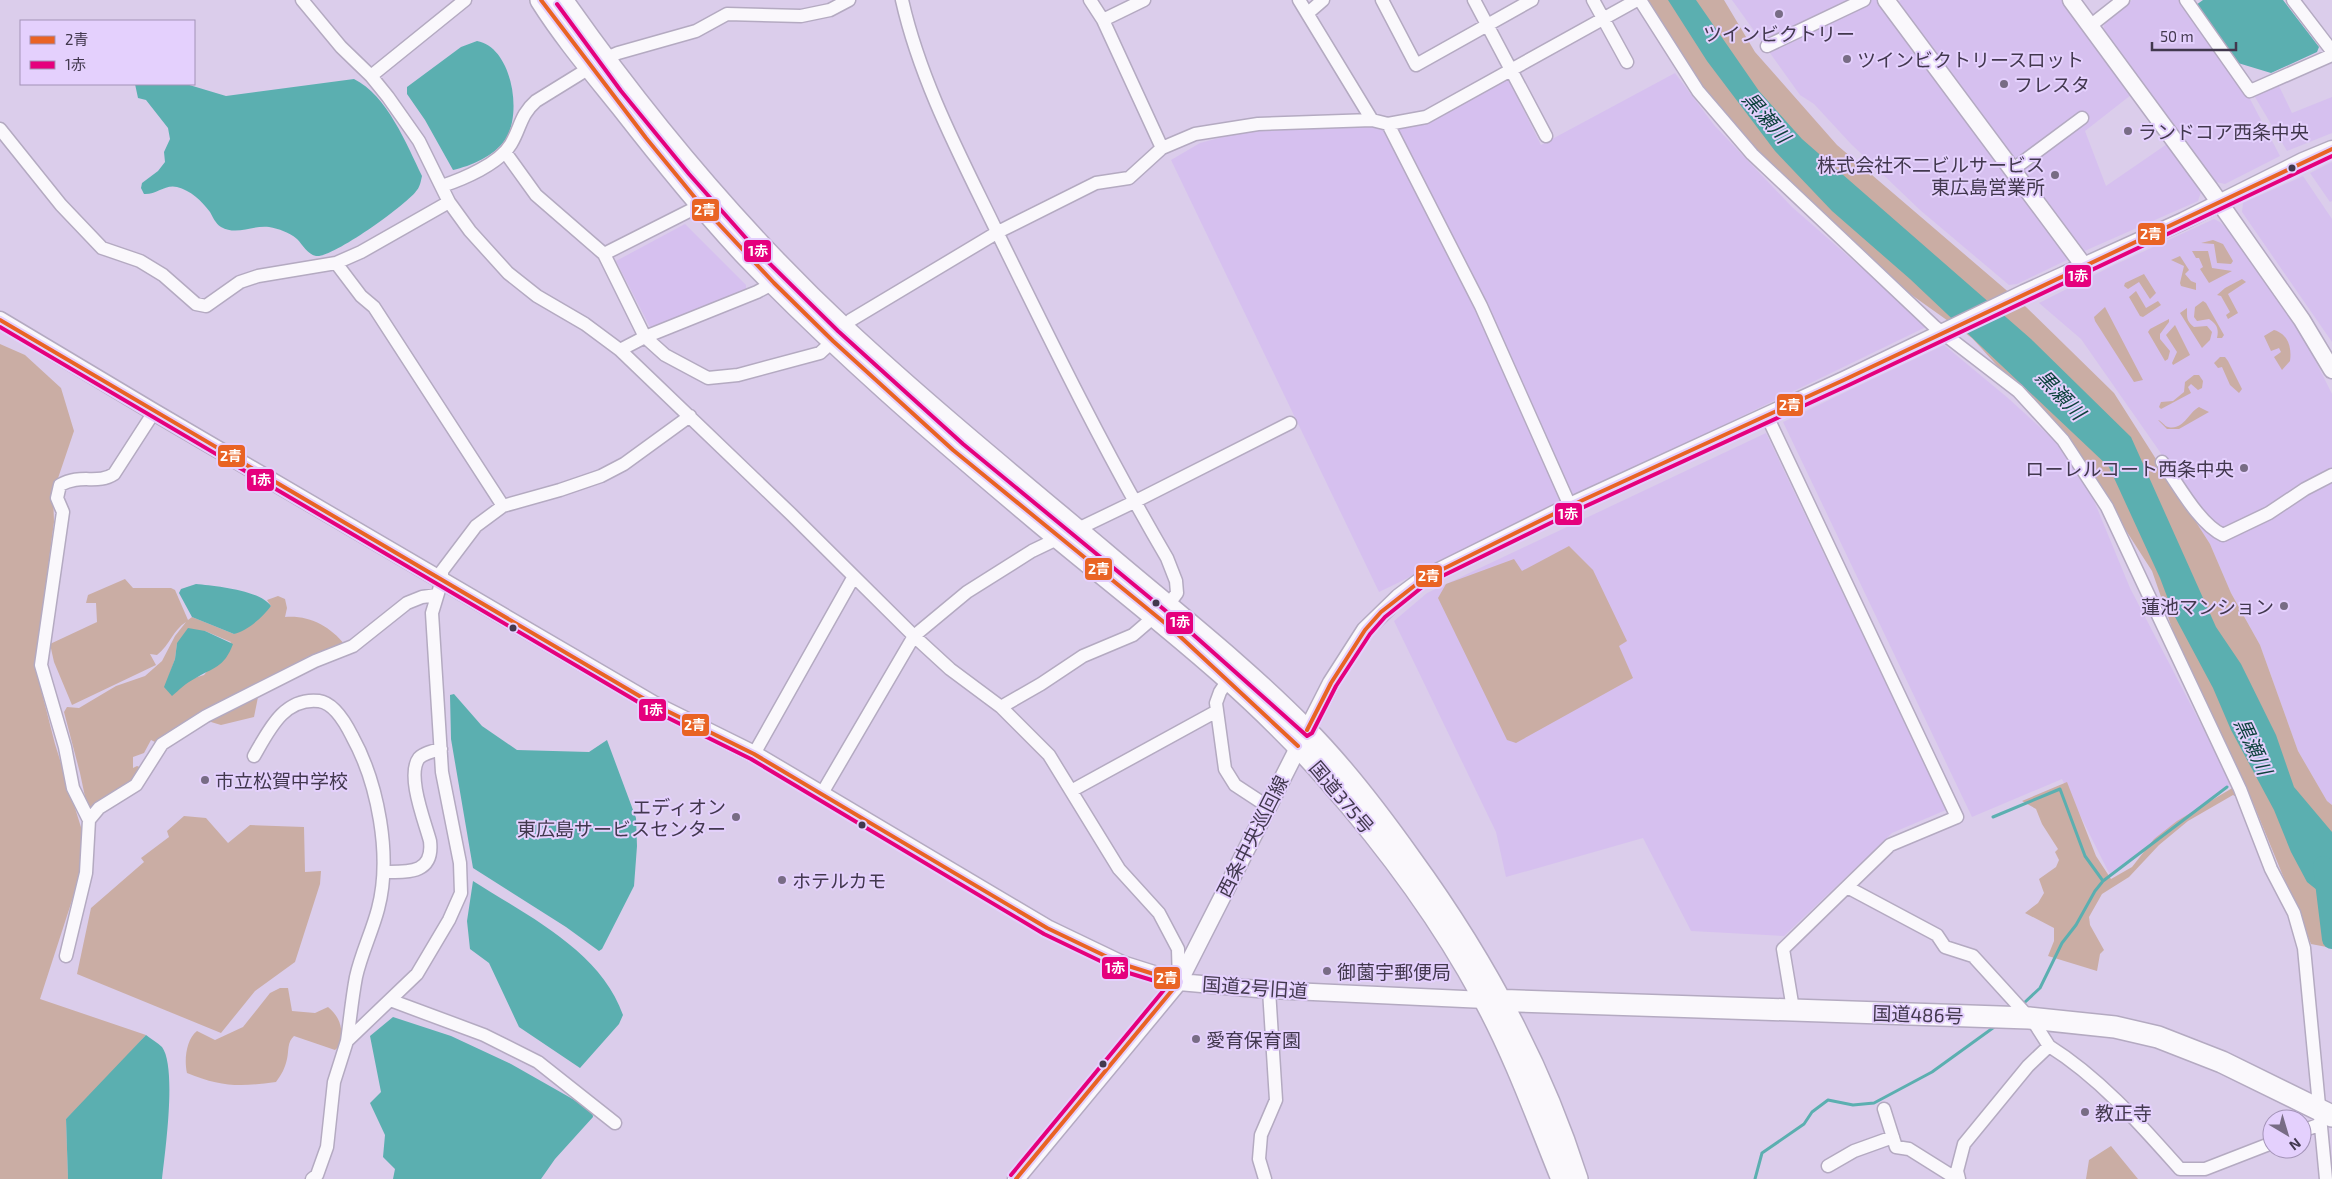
<svg xmlns="http://www.w3.org/2000/svg" width="2332" height="1179" viewBox="0 0 2332 1179" font-family="'Exo 2','Noto Sans JP',sans-serif">
<style>
.built{fill:#d6c0ef}
.green{fill:#caada4;fill-rule:evenodd}
.water{fill:#5bafb0}
.lines{fill:none;stroke-linecap:round;stroke-linejoin:round}
.stream{stroke:#5bafb0;stroke-width:3}
.river{stroke:#5bafb0;stroke-width:20}
.minor-casing{stroke:#b4aac1;stroke-width:15}
.tertiary-casing{stroke:#b4aac1;stroke-width:19}
.trunk-casing{stroke:#b4aac1;stroke-width:24}
.minor{stroke:#faf8fc;stroke-width:12}
.tertiary{stroke:#faf8fc;stroke-width:16}
.trunk{stroke:#faf8fc;stroke-width:21}
.bus-1-casing{stroke:#e4d0fd;stroke-width:8}
.bus-2-casing{stroke:#e4d0fd;stroke-width:8}
.bus-1{stroke:#e96324;stroke-width:4}
.bus-2{stroke:#e5007d;stroke-width:4}
.poi-dot{fill:#786c85;stroke:#e4d0fd;stroke-width:2}
.bus-dot{fill:#42384e;stroke:#e4d0fd;stroke-width:2}
.labels{text-anchor:middle;dominant-baseline:central;stroke-width:4;stroke-linejoin:round;paint-order:stroke}
.poi-label{font-size:19px;fill:#42384e;stroke:#e4d0fd;text-anchor:start}
.street-label{font-size:19px;fill:#42384e;stroke:#e4d0fd}
.water-label{font-size:20px;font-style:italic;fill:#0d423d;stroke:#e4d0fd}
.line-badge{stroke:#e4d0fd;stroke-width:2}
.badge-label{font-size:14px;text-anchor:middle;font-weight:bold;fill:#fff}
</style>
<rect width="100%" height="100%" fill="#dbcdeb"/>
<!-- built -->
<path class="built" d="M1732,0H1879L2069,259L2017,284L2009,285L1920,210L1851,144L1814,104L1800,95Z
M1901,0H2063L2131,95L2085,131L2106,186L2167,144L2201,192L2198,201L2080,253L1898,2Z
M2132,0H2180L2250,99L2280,156L2225,184L2216,182L2103,30L2105,22Z
M1675,73L1714,125L1792,207L1928,326L1379,592L1171,160L1200,143L1242,132L1425,119L1506,75L1541,145Z
M2278,84L2292,113L2332,97V133L2287,151L2255,97Z
M2332,162V201L2330,202L2310,173Z
M2303,176L2332,219V342L2242,212L2243,203Z
M2214,219L2220,222L2227,229L2271,290L2304,338L2332,394V805L2327,801L2298,751L2260,645L2231,593L2210,544L2197,523L2160,452L2081,339L2039,303L2112,266Z
M685,224L746,285V292L651,329L616,261Z
M1944,345L2008,398L2055,441L2090,491L2130,588L2232,784L2111,877L2062,779L1972,817L1783,422Z
M1766,433L1946,810L1892,833L1784,936L1691,931L1643,838L1506,877L1496,832L1394,621L1427,593Z"/>
<!-- green -->
<path class="green" d="M1646,0H1724L1755,52L1837,145L2026,307L2114,393L2210,544L2231,593L2260,645L2298,751L2327,801L2332,805V948L2311,944L2251,798L2196,697L2152,571L2075,451L1972,338L1864,261L1774,175L1693,82Z
M2213,240L2223,244L2233,261L2231,264L2217,263L2214,244L2201,243Z
M2192,251H2208L2212,268L2232,271L2209,283L2200,269L2203,267L2199,258H2196Z
M2180,256L2189,270L2185,274L2191,281L2196,283V290L2181,286L2180,283L2184,266L2171,260Z
M2144,274L2156,293L2150,299L2139,282L2128,289L2124,286L2125,283Z
M2242,279L2246,282L2228,294L2238,313L2228,319L2226,315L2230,312L2221,296L2217,295L2225,288Z
M2136,291L2146,308L2158,301L2161,305L2143,317L2140,316L2129,297Z
M2203,301L2206,303L2224,335L2222,338H2217C2219,329 2217,324 2209,319L2197,321L2194,317L2195,307Z
M2105,307L2143,380L2134,382L2095,321L2094,317Z
M2187,308C2187,317 2186,321 2194,327L2207,326L2212,332L2210,340L2202,348L2180,313Z
M2169,319V322L2160,334V339L2170,351L2168,359L2165,361L2148,332L2150,329Z
M2175,325L2190,355L2173,365L2172,363L2177,352L2166,335Z
M2274,330C2288,334 2292,347 2290,361L2282,370L2274,357L2281,352L2279,348L2271,351L2264,336Z
M0,344L25,355L61,388L74,431L53,493L54,522L35,666L55,744L85,840L77,885L40,999L146,1035L96,1090L66,1119L68,1179H0Z
M2220,357H2225L2228,361L2242,389L2239,393L2230,385L2222,367L2218,368L2214,363Z
M2194,375H2199L2203,381L2202,388L2198,390L2191,384L2188,387L2191,393L2161,409L2159,407L2161,402L2173,401L2184,392L2185,382Z
M2199,407L2209,412L2179,429H2167L2158,420C2162,421 2164,426 2168,427C2183,431 2189,412 2199,407Z
M1569,546L1593,570L1627,641L1619,646L1633,678L1516,743L1507,740L1438,598L1446,584L1514,559L1522,571Z
M125,579L133,588H171L175,590L188,620L192,617L197,619L234,634L271,606L267,600L278,596L285,599L287,608L285,617C309,615 330,626 345,645L157,743L151,740L144,753L133,757V768L137,766L142,768L129,785L102,798L96,806L88,811L80,773L64,712L67,707L79,708L116,686L145,676L162,661L175,636L186,622C173,630 170,645 157,655L150,654L156,665L72,705L54,662L50,644L97,622L96,603H86L88,595ZM205,631L231,642L204,675L165,687L175,659L177,643Z
M258,697L254,717L221,725L211,722L210,718L234,705Z
M2067,782L2096,856L2111,879L2132,867L2154,839L2177,821L2234,787L2238,798L2233,795L2188,821L2159,845L2129,877L2102,894L2089,917L2090,925L2104,950L2100,954L2097,971L2048,956L2054,941V928L2025,913L2038,903L2044,893L2039,879L2056,867L2059,860L2055,852L2058,849L2042,824L2036,809L2022,801Z
M184,816L206,818L228,843L250,825L304,827L305,872L321,871L320,884L295,962L255,991L221,1033L77,974L91,908L144,862L141,858L169,837L167,831Z
M280,988H288L292,1011L315,1013L328,1007C341,1018 342,1028 342,1044L335,1050L294,1036C287,1042 289,1051 287,1059C285,1068 282,1074 276,1082C240,1087 221,1087 187,1073C184,1061 186,1039 197,1031L215,1040L243,1027L270,993Z
M2111,1146L2138,1179H2086L2089,1160Z"/>
<!-- water -->
<path class="water" d="M1668,0H1696L1759,91L1802,139L2031,339L2131,437L2216,627L2241,664L2276,735L2294,787L2332,832V892L2322,894L2307,882L2291,852L2274,810L2231,730L2213,688L2174,615L2160,578L2109,467L1910,279L1832,211L1775,151L1707,61Z
M2203,0H2283L2319,47L2317,52L2271,73L2238,63L2196,5Z
M477,41C512,47 523,114 505,140C494,156 471,166 453,170L425,120L407,94V87L461,47Z
M354,79C387,95 407,145 422,176C421,180 420,187 417,190C408,204 331,259 316,256C307,254 303,245 297,239C289,232 279,229 269,227C252,225 237,236 221,227C215,223 213,217 210,212C202,201 190,190 177,187C165,184 156,195 144,194L141,188L142,183L158,171L165,162L164,152L170,139L168,128L146,100L138,98L135,84H186L226,96Z
M196,584C215,586 260,590 271,606C263,617 247,631 234,634L192,617L179,593L181,589Z
M188,628L205,631L233,644C224,668 214,667 194,679C186,683 179,690 172,696L164,687L175,659L177,643Z
M454,694L482,726L517,750L589,752L607,740L636,818L637,846L634,886L602,949L599,951L566,927L473,868L451,739L450,695Z
M473,881C526,915 601,951 623,1015L619,1024L580,1068L519,1027L489,963L470,949L467,921Z
M393,1017L451,1036L511,1064L592,1110L593,1117L555,1159L541,1179H393L395,1169L383,1157L385,1135L370,1103L381,1092L370,1036Z
M146,1035C151,1039 158,1043 162,1047C177,1067 165,1152 162,1179H68L66,1119Z"/>
<g class="lines">
<!-- stream -->
<path class="stream" d="M1993,817L2060,789L2085,856L2103,881
M2024,1003L2040,988L2062,943L2076,925L2095,891L2103,881L2227,787
M1755,1179L1762,1153L1804,1124L1812,1112L1828,1100L1853,1105L1874,1103L1932,1072L1997,1025"/>
<!-- river -->
<path class="river" d="M2323,866L2332,939"/>
<!-- minor casing -->
<g class="minor-casing">
<path id="minor" d="M302,0L341,47L371,76L388,97L419,141L449,202L470,231L508,273L537,296L585,324L620,350L792,515L914,636L950,669L1001,707L1049,755L1119,869L1159,913L1178,949L1179,982
M902,0C921,84 963,161 1000,238C1053,346 1106,454 1167,558L1176,581L1177,593L1168,605
M1090,0L1103,20L1162,148
M1299,0L1372,120
M1382,0L1416,65L1532,0
M1474,0L1546,136
M1593,0L1627,62
M1640,0L1698,91L1752,154L1935,327L2018,391L2063,440L2107,507L2240,789L2271,869L2294,913L2304,948L2326,1179
M2186,0L2250,91L2332,55
M2293,0L2332,51
M1308,13L1323,0
M1103,20L1144,0
M2090,26L2123,0
M1767,46L1864,0
M371,76L465,0
M1388,124L1481,306L1570,506
M0,129L61,205L102,248L140,261L163,275L196,304L206,306L240,282L258,276L336,263L361,252L449,202
M505,152L536,195L604,254L701,205
M2012,170L2082,118
M442,186C463,179 499,164 511,144C521,127 520,115 536,101L604,59L618,53L696,31L727,14L801,16L830,10L849,0
M604,254L645,337L665,355L708,378L738,375L820,353L833,341
M336,263L361,296L374,307L503,506
M843,329L851,320L998,232L1096,183L1129,178L1162,148L1195,134L1258,124L1372,120L1388,124L1426,117L1637,0
M620,350L645,337L757,292L774,283
M1767,416L1957,817L1890,845L1783,949L1793,1009
M2162,462C2178,484 2199,524 2223,535L2269,513L2305,489L2332,475
M1228,680L1220,692L1216,703L1225,769L1235,785L1267,806
M1001,707L1041,684L1083,656L1133,635L1155,616
M754,754L853,578
M254,756C269,730 284,697 319,701C334,703 346,724 352,736C378,783 392,856 378,909C372,932 361,954 356,977C352,998 350,1020 347,1041
M1071,791L1217,711
M821,795L914,636L967,592L1032,551L1134,502L1290,423
M89,820L99,808L136,785L162,744L206,716L315,661L353,646L407,603L422,597L437,595
M384,872C408,872 434,874 430,841C425,822 406,775 419,758C424,753 433,751 441,749
M1847,887L1937,935L1945,947L1973,956L2035,1024L2049,1046L2028,1066L1964,1144L1957,1171L1959,1179
M66,956L86,873L89,820L73,788L65,747L41,665L63,512L57,498L60,485C81,473 97,485 114,474L154,412
M390,1000L484,1035L538,1062L615,1123
M2049,1046C2100,1078 2140,1124 2180,1169H2205L2272,1143
M1884,1109L1896,1147L1909,1149L1957,1179
M2302,1131L2321,1124
M1828,1166L1854,1151L1893,1137
M312,1179L317,1175L327,1147L334,1082L347,1041L417,974L449,920L461,893L460,863L442,772L432,613L442,580V571L476,526L503,506L560,490L601,476L624,464L690,416
M1265,1179L1259,1159L1261,1135L1276,1100L1269,990"/>
</g>
<!-- tertiary casing -->
<g class="tertiary-casing">
<path id="tertiary" d="M1886,0L2084,266
M2071,0L2210,189L2302,320L2332,370
M0,320L154,412L653,704L754,754L1047,928L1122,964L1179,982L1269,990L1485,1000
M1016,1179L1179,982L1331,683L1365,630L1399,597L1423,579L1570,506L1846,379L2024,293L2183,221L2303,161L2332,149"/>
</g>
<!-- trunk casing -->
<g class="trunk-casing">
<path id="trunk" d="M541,0C565,38 594,72 622,107C661,157 701,207 744,253C836,349 936,435 1037,520C1136,603 1242,680 1327,778C1386,845 1441,919 1483,997C1514,1053 1538,1120 1562,1179
M562,0C645,118 739,231 845,330C928,407 1016,479 1103,552C1171,610 1242,665 1305,729C1344,768 1378,813 1410,858C1482,957 1540,1062 1577,1179
M1490,1000L2029,1018L2115,1027L2158,1037L2222,1062L2332,1116"/>
</g>
<!-- minor -->
<use href="#minor" class="minor"/>
<!-- tertiary -->
<use href="#tertiary" class="tertiary"/>
<!-- trunk -->
<use href="#trunk" class="trunk"/>
<!-- bus-1 casing -->
<g class="bus-1-casing">
<path id="bus-1" d="M541,0L646,138L701,205L774,283L833,341L953,450L1171,628L1298,746
M0,320L653,704L754,754L1047,928L1122,964L1179,982L1016,1179
M1307,730L1331,683L1365,630L1381,612L1423,579L1570,506L1846,379L2332,149"/>
</g>
<!-- bus-2 casing -->
<g class="bus-2-casing">
<path id="bus-2" d="M557,4L621,91L689,174L761,255L838,331L963,444L1178,621L1307,736L1312,733L1336,686L1370,634L1385,617L1426,584L1573,512L1849,385L2332,156
M0,327L650,709L751,759L1044,934L1119,970L1168,985L1011,1175"/>
</g>
<!-- bus-1 -->
<use href="#bus-1" class="bus-1"/>
<!-- bus-2 -->
<use href="#bus-2" class="bus-2"/>
</g>
<!-- markers -->
<g class="poi-dot">
<circle cx="1779" cy="14" r="5"/>
<circle cx="1847" cy="59" r="5"/>
<circle cx="2004" cy="84" r="5"/>
<circle cx="2128" cy="131" r="5"/>
<circle cx="2055" cy="175" r="5"/>
<circle cx="2244" cy="468" r="5"/>
<circle cx="2284" cy="606" r="5"/>
<circle cx="205" cy="780" r="5"/>
<circle cx="736" cy="817" r="5"/>
<circle cx="782" cy="880" r="5"/>
<circle cx="1327" cy="971" r="5"/>
<circle cx="1196" cy="1039" r="5"/>
<circle cx="2085" cy="1112" r="5"/>
</g>
<g class="bus-dot">
<circle cx="2292" cy="168" r="4.5"/>
<circle cx="1156" cy="603" r="4.5"/>
<circle cx="513" cy="628" r="4.5"/>
<circle cx="862" cy="825" r="4.5"/>
<circle cx="1103" cy="1064" r="4.5"/>
</g>
<g class="labels">
<!-- poi labels -->
<g class="poi-label">
<text x="1779" y="33" text-anchor="middle">ツインビクトリー</text>
<text x="1857" y="59">ツインビクトリースロット</text>
<text x="2014" y="84">フレスタ</text>
<text x="2138" y="131">ランドコア西条中央</text>
<text x="2045" y="164" text-anchor="end">株式会社不二ビルサービス<tspan x="2045" dy="22">東広島営業所</tspan></text>
<text x="2234" y="468" text-anchor="end">ローレルコート西条中央</text>
<text x="2274" y="606" text-anchor="end">蓮池マンション</text>
<text x="215" y="780">市立松賀中学校</text>
<text x="726" y="806" text-anchor="end">エディオン<tspan x="726" dy="22">東広島サービスセンター</tspan></text>
<text x="792" y="880">ホテルカモ</text>
<text x="1337" y="971">御薗宇郵便局</text>
<text x="1206" y="1039">愛育保育園</text>
<text x="2095" y="1112">教正寺</text>
</g>
<!-- street labels -->
<g class="street-label">
<text transform="translate(1342 797) rotate(50)">国道375号</text>
<text transform="translate(1252 836) rotate(-63)">西条中央巡回線</text>
<text transform="translate(1255 987) rotate(4)">国道2号旧道</text>
<text transform="translate(1918 1014) rotate(2)">国道486号</text>
</g>
<!-- water labels -->
<g class="water-label">
<text transform="translate(1767 117) rotate(49)">黒瀬川</text>
<text transform="translate(2061 394) rotate(46)">黒瀬川</text>
<text transform="translate(2254 746) rotate(65)">黒瀬川</text>
</g>
</g>
<g class="line-badge">
<rect x="691" y="198" width="29" height="24" rx="5" fill="#e96324"/>
<rect x="2137" y="222" width="29" height="24" rx="5" fill="#e96324"/>
<rect x="743" y="239" width="29" height="24" rx="5" fill="#e5007d"/>
<rect x="2064" y="264" width="28" height="24" rx="5" fill="#e5007d"/>
<rect x="1776" y="393" width="28" height="24" rx="5" fill="#e96324"/>
<rect x="217" y="444" width="29" height="24" rx="5" fill="#e96324"/>
<rect x="246" y="468" width="29" height="24" rx="5" fill="#e5007d"/>
<rect x="1554" y="502" width="29" height="24" rx="5" fill="#e5007d"/>
<rect x="1084" y="557" width="29" height="24" rx="5" fill="#e96324"/>
<rect x="1415" y="564" width="28" height="24" rx="5" fill="#e96324"/>
<rect x="1165" y="611" width="29" height="24" rx="5" fill="#e5007d"/>
<rect x="638" y="698" width="29" height="24" rx="5" fill="#e5007d"/>
<rect x="681" y="713" width="29" height="24" rx="5" fill="#e96324"/>
<rect x="1101" y="956" width="28" height="24" rx="5" fill="#e5007d"/>
<rect x="1153" y="966" width="28" height="24" rx="5" fill="#e96324"/>
</g>
<g class="badge-label">
<text x="705" y="215">2青</text>
<text x="2151" y="239">2青</text>
<text x="758" y="256">1赤</text>
<text x="2078" y="281">1赤</text>
<text x="1790" y="410">2青</text>
<text x="231" y="461">2青</text>
<text x="261" y="485">1赤</text>
<text x="1568" y="519">1赤</text>
<text x="1099" y="574">2青</text>
<text x="1429" y="581">2青</text>
<text x="1180" y="627">1赤</text>
<text x="653" y="715">1赤</text>
<text x="695" y="730">2青</text>
<text x="1115" y="973">1赤</text>
<text x="1167" y="983">2青</text>
</g>
<!-- legend -->
<rect x="20" y="20" width="175" height="65" fill="#e4d0fd" stroke="#a393b7"/>
<rect x="30" y="36" width="25" height="8" fill="#e96324" stroke="#a393b7"/>
<text x="65" y="45" font-size="15" fill="#42384e">2青</text>
<rect x="30" y="61" width="25" height="8" fill="#e5007d" stroke="#a393b7"/>
<text x="65" y="70" font-size="15" fill="#42384e">1赤</text>
<!-- north arrow -->
<g transform="translate(2287 1134) rotate(142)"><circle r="24" fill="#e4d0fd" stroke="#a393b7"/>
<path d="M0-4L9 19L0 12L-9 19Z" fill="#786c85"/>
<text y="-8" font-size="14" font-weight="bold" text-anchor="middle" fill="#42384e">N</text>
</g>
<!-- scale -->
<path d="M2152 42v8h84v-8" fill="none" stroke="#42384e" stroke-width="2.5"/>
<text x="2160" y="42" font-size="15" fill="#42384e" stroke="#e4d0fd" stroke-width="4" paint-order="stroke">50 m</text>
</svg>
